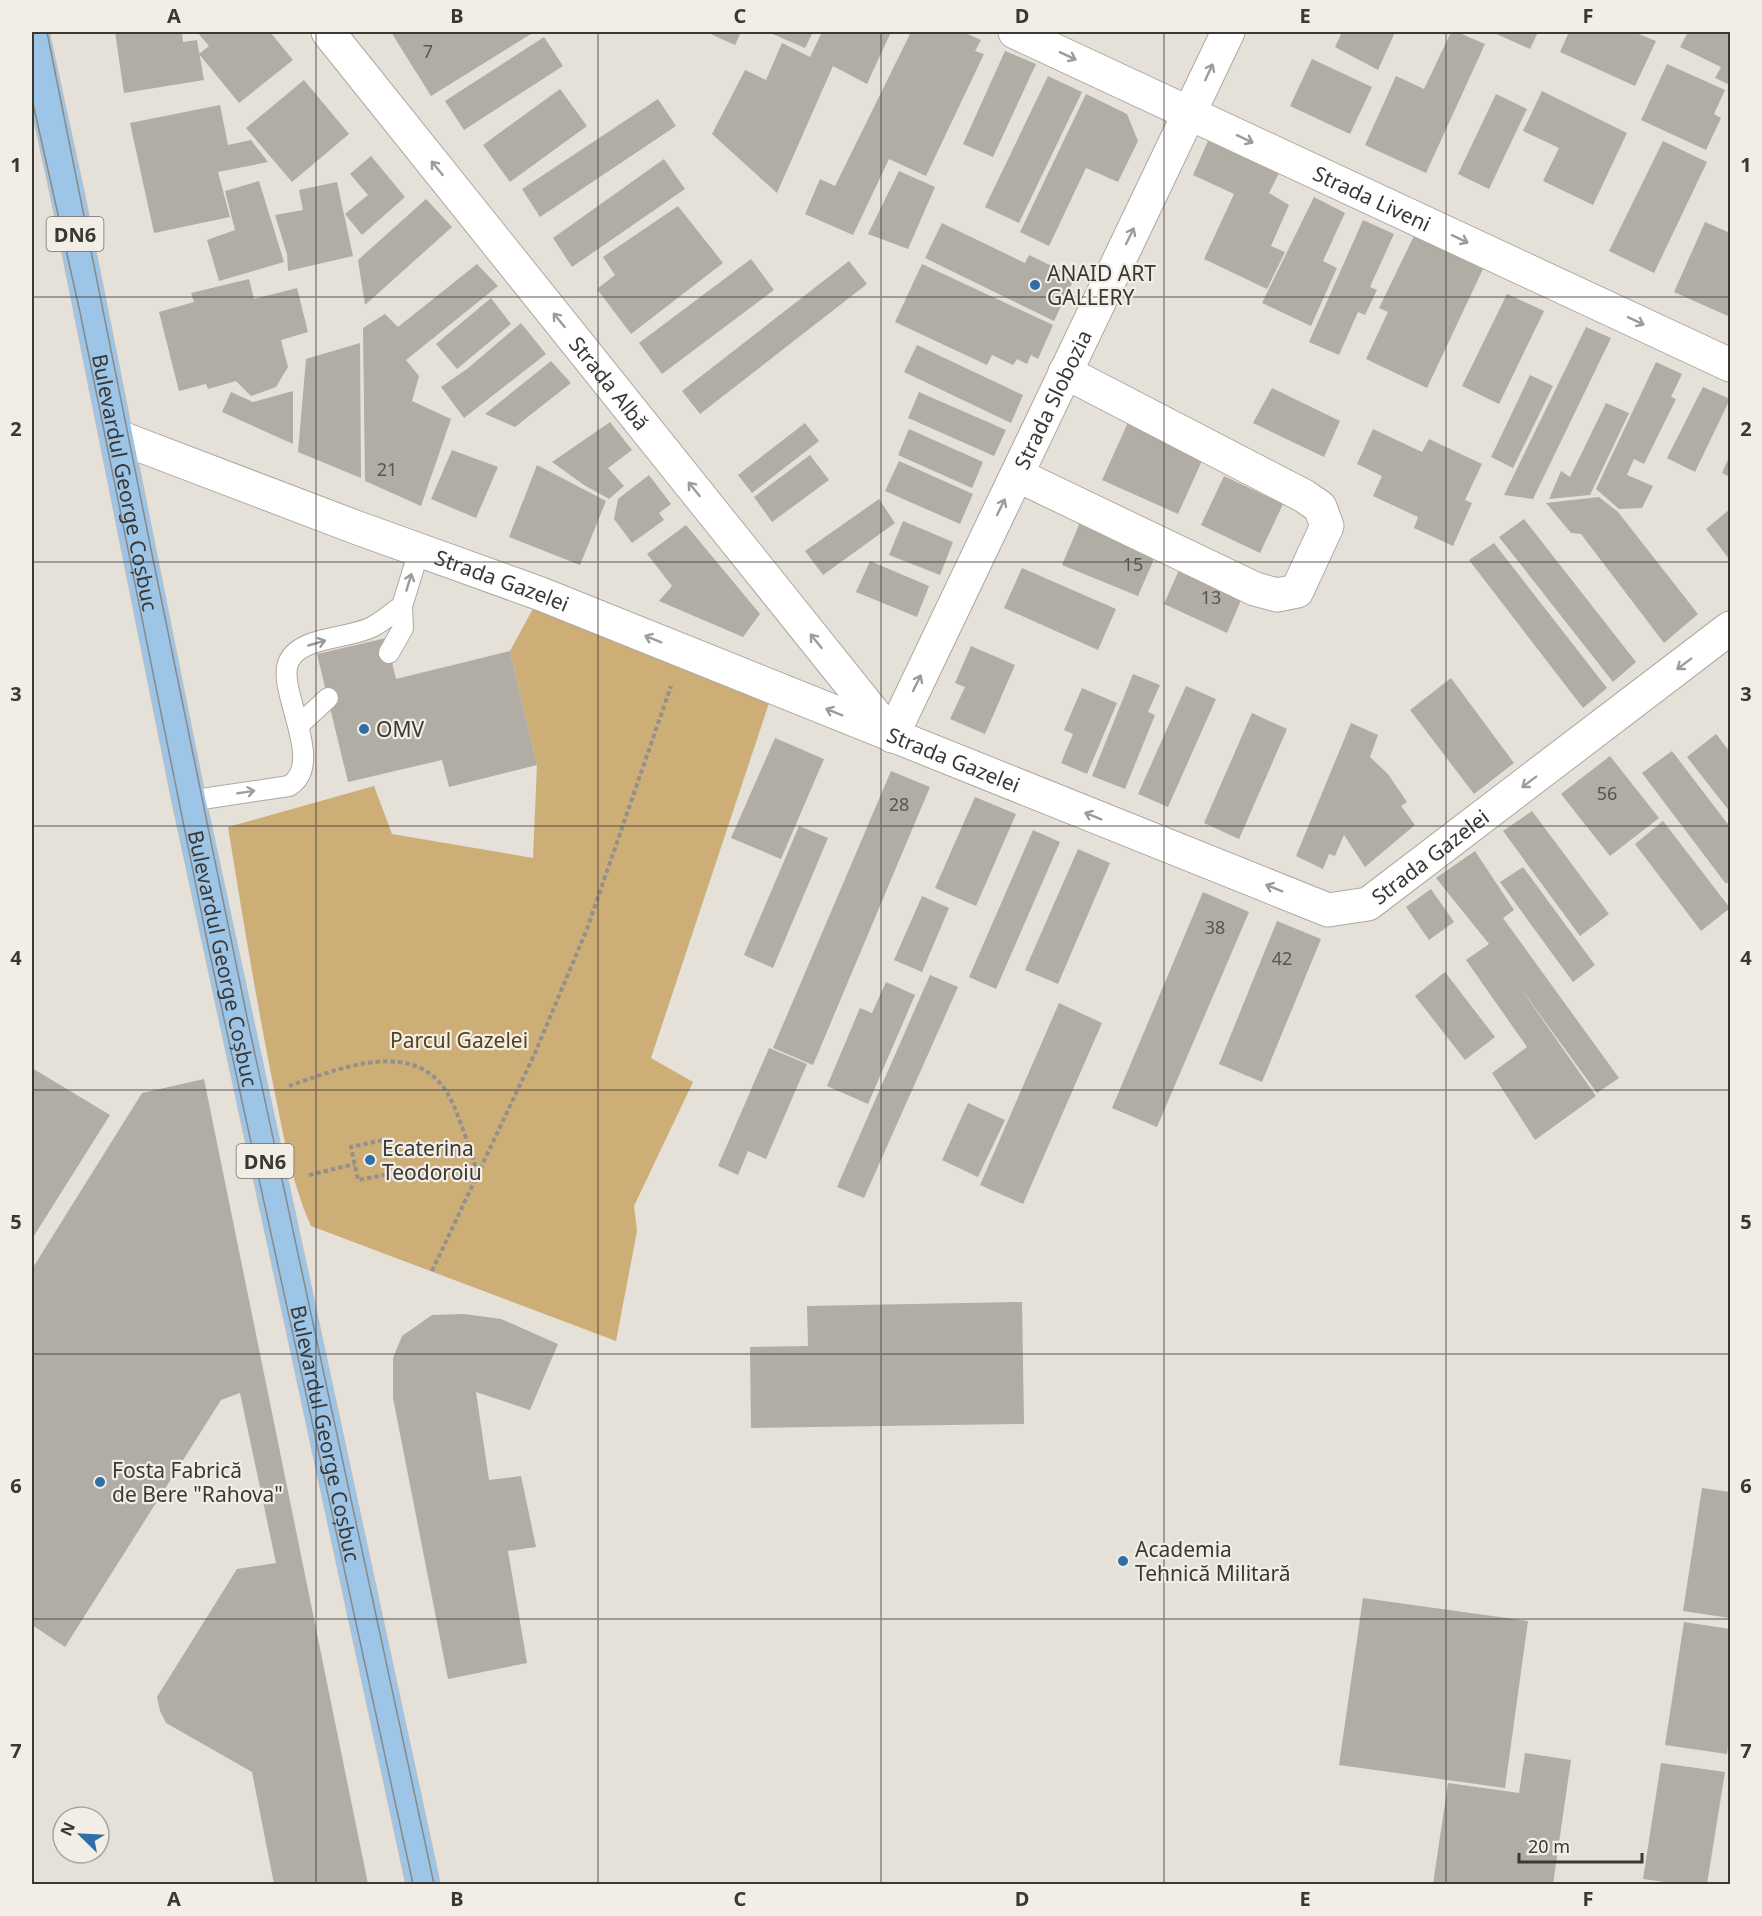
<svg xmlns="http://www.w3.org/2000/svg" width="1762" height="1916" viewBox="0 0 1762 1916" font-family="'Noto Sans',sans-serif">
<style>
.park{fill:#cdae77}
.building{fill:#b1ada5}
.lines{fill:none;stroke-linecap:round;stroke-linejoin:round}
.service-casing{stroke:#ada8a0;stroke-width:22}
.minor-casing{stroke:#ada8a0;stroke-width:35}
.primary-casing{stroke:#c0bfbe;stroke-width:35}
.path{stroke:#94908b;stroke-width:4;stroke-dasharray:4.5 3;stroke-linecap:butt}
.service{stroke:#fff;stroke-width:20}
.minor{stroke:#fff;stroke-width:33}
.primary{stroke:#9dc5e8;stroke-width:33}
.tram{stroke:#8c8883;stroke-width:1.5}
.oneway{stroke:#9c9c9a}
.grid{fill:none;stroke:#3a3835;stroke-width:1.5;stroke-opacity:0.55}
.poi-dot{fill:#2f6fa6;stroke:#f2ede5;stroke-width:2}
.labels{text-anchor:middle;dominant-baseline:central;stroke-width:4.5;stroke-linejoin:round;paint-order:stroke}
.number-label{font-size:18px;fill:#585551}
.shield{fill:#f2ede5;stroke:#716e6a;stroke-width:1.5}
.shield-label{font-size:20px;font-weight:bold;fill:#3a3835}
.street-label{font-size:21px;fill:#3a3835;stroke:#f2ede5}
.poi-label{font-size:21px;fill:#3a3835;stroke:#f2ede5;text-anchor:start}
.park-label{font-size:21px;fill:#564119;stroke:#f2ede5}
.neatline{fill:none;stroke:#3a3835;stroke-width:2}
.grid-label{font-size:20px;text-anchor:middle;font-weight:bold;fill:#3a3835}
</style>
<rect width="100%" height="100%" fill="#e5e0d8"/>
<!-- park -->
<path class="park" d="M541,594L774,688L651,1058L693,1082L634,1206L637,1231L616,1341L311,1226C291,1181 283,1132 273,1084C256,999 242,913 228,827L374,786L392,834L533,858L537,765L510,651Z"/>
<!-- building -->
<path class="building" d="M115,32H182L183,42L197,40L204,80L124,93Z
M197,32H270L293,60L239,103L199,54L209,46Z
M391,32H534L431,96Z
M706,32H741L735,45Z
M768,32H813L805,48Z
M822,32H891L867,84L833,66L777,193L712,134L745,70L766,80L782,43L810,57Z
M911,32H963L981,40L975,51L984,54L926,176L889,159L853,235L805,214L820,179L835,186Z
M1342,32H1395L1378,70L1335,47Z
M1451,32H1457L1485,44L1426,173L1365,145L1396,76L1424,89Z
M1492,32H1538L1530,49Z
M1569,32H1634L1656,41L1635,86L1560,52Z
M1688,32H1730V85L1715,78L1721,67L1680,47Z
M544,37L563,66L464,130L445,101Z
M1005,51L1036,64L993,157L963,144Z
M1312,59L1372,87L1350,134L1290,106Z
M1667,64L1725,90L1714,114L1721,118L1706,150L1641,120Z
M1048,76L1082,92L1019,223L985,207Z
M304,80L349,134L292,182L246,128Z
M560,89L587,126L510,182L483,145Z
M1542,91L1627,133L1593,205L1543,181L1559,148L1523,131Z
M1086,94L1127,114L1138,141L1118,182L1086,168L1049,246L1020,232Z
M1496,94L1527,109L1489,189L1458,174Z
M658,99L676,126L540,217L522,189Z
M220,105L228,145L251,140L268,162L218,172L230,217L154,233L130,123Z
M1208,141L1279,173L1269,193L1289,205L1271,246L1285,252L1267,289L1204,259L1234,194L1193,175Z
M1663,141L1707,162L1654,273L1609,251Z
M371,156L405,197L362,235L345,214L368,195L350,174Z
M664,159L685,189L572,267L553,238Z
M899,171L935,187L908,249L868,234Z
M259,181L284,262L219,281L207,240L235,230L225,191Z
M337,182L353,256L288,271L287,254L275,215L303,210L299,190Z
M1314,197L1345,213L1323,261L1337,268L1311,326L1262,303Z
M426,199L452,227L365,305L358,260Z
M678,206L723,263L631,334L597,289L615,275L603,257Z
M1363,220L1394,234L1370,287L1377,290L1365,315L1358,312L1339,355L1309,342Z
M1705,222L1728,232L1730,226V309L1728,316L1674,292Z
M942,223L1025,263L1029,255L1075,277L1054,321L925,258Z
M1414,236L1483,269L1427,388L1366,359L1388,312L1379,308Z
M751,259L774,290L662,374L639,343Z
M849,261L867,284L700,414L682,391Z
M477,264L498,286L406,360L419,376L412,401L451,419L421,506L365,481L363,328L385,314L398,327Z
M922,264L1053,325L1038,359L1031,355L1027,364L1017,359L1013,365L992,355L987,365L895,322Z
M249,279L254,299L297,288L308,332L281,340L288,367L276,387L251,396L236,381L208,389L206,384L179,391L159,312L194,302L191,293Z
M1507,294L1544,311L1499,404L1462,386Z
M491,298L511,324L457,369L436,344Z
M521,323L546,354L464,418L441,387L467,369Z
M1586,327L1611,338L1533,499L1504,495Z
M360,343L361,478L298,452L306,359Z
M917,345L1023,395L1011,423L904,372Z
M551,361L571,383L515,427L485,414Z
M1656,362L1682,374L1671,397L1676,399L1644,464L1634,459L1627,475L1653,486L1642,508L1619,509L1596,489Z
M1530,375L1553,386L1513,468L1491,457Z
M1703,387L1730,399L1695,472L1667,458Z
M1272,388L1340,421L1324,457L1253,423Z
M293,391V444L222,412L231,392L253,402Z
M919,392L1006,430L994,456L908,418Z
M1606,403L1629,413L1590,495L1549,499L1561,471L1570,477Z
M1130,418L1206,452L1178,514L1102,480Z
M610,422L632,450L608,468L624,486L609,499L584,485L552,462Z
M805,423L819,441L752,493L738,475Z
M909,429L983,462L972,488L898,455Z
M1373,429L1422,452L1429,439L1482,464L1465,500L1472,503L1453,546L1414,528L1418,517L1373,496L1382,476L1357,464Z
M452,450L498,467L476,518L431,499Z
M810,455L829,480L772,522L754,497Z
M1730,455V477L1722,473Z
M899,461L973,494L960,524L885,491Z
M537,465L606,501L580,565L509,537Z
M649,475L671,504L659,513L664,520L632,543L614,519L618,499Z
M1224,476L1283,504L1260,553L1201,525Z
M1599,497L1618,512L1698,614L1664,643L1581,534L1571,533L1546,503Z
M879,499L895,523L823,575L805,551Z
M1730,509V560L1706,529Z
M1524,519L1636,662L1613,682L1499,537Z
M1081,520L1157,552L1138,596L1062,565Z
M903,521L953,542L940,575L889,555Z
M686,525L760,614L743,637L659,601L672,586L647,554Z
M1494,543L1607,688L1583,708L1469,560Z
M870,561L929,586L917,617L856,592Z
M1182,563L1245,591L1227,633L1164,604Z
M1022,568L1116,609L1098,650L1004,608Z
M386,638L396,679L510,651L537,765L449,787L442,760L348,782L317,654Z
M971,646L1015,665L985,734L950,719L965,687L955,683Z
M1133,674L1160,685L1148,712L1155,715L1125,789L1092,776Z
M1451,678L1514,763L1474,794L1410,710Z
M1186,686L1216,699L1168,807L1138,794Z
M1082,688L1117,703L1087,774L1061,763L1073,734L1064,730Z
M1252,713L1287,729L1239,839L1204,823Z
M1351,723L1378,735L1370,757L1388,774L1407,802L1401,806L1415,825L1365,867L1344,835L1335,856L1329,854L1323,869L1296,856Z
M1716,734L1730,752V812L1687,757Z
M775,738L824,759L781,859L731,838Z
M1672,751L1730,827V880L1726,884L1642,773Z
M1610,756L1659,818L1610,856L1561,794Z
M891,771L930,787L813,1065L773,1048Z
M975,797L1016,814L976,906L935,888Z
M1532,811L1609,914L1580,936L1503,831Z
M1663,821L1730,908L1701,931L1635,844Z
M799,826L828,838L773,968L744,955Z
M1033,830L1060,842L996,989L969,977Z
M1078,849L1110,863L1058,984L1025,970Z
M1475,851L1514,910L1503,918L1619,1078L1597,1093L1519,986L1596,1096L1535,1140L1492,1073L1527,1047L1466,960L1489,944L1436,878Z
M1523,867L1595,965L1573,982L1500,882Z
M1431,889L1454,922L1429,940L1406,907Z
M1203,892L1249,912L1157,1127L1112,1108Z
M922,896L949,908L922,972L894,960Z
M1277,921L1321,939L1262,1082L1219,1064Z
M1445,972L1495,1037L1465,1060L1415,996Z
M930,975L958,987L864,1198L837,1187Z
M886,982L915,995L868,1104L827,1086L860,1008L872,1013Z
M1059,1003L1102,1023L1023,1204L980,1185Z
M769,1048L807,1064L766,1159L748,1151L738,1175L718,1166Z
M32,1068L110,1115L32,1239Z
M204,1079L368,1884H274L252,1772L166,1723L160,1711L157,1697L237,1569L276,1563L240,1393L221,1400L65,1647L32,1625V1269L142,1093Z
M968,1103L1005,1120L978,1177L942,1160Z
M1022,1302L1024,1424L751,1428L750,1347L808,1346L807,1306Z
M464,1314L501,1319L558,1344L530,1410L476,1392L489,1480L521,1476L536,1547L508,1551L527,1663L448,1679L393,1398V1358L402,1336L432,1315Z
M1702,1488L1730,1492V1618L1683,1611Z
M1363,1598L1528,1621L1505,1788L1339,1765Z
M1684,1622L1730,1629V1730L1727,1754L1665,1745Z
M1525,1753L1571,1760L1553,1884H1433L1448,1783L1519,1793Z
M1661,1763L1725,1772L1707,1884H1679L1643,1879Z"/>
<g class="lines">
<!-- service casing -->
<g class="service-casing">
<path id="service" d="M389,653L403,628L402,606L419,551
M299,725L328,698
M189,801L289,786C327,763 275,689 289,661C301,636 349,639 372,627C382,622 392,613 402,606"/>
</g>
<!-- minor casing -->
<g class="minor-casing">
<g id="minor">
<path id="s1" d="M328,32L892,736L1228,32"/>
<path id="s2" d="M1015,32L1730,365"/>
<path id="s3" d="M116,436L355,527L541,594L1328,910L1368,904L1730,628"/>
<path d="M1017,475L1255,589L1277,595L1297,591L1327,526L1320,507L1304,496L1065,372"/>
</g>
</g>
<!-- primary casing -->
<g class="primary-casing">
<g id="primary">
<path id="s4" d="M32,32L68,197L189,801L423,1884"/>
</g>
</g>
<!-- path -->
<path class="path" d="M289,1086C333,1071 404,1040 441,1084C457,1103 469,1149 478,1174
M383,1140L389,1174L358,1180L351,1147Z
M309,1175L355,1164
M432,1271L535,1053L587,929L671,686"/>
<!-- service -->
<use href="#service" class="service"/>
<!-- minor -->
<use href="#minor" class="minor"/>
<!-- primary -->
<use href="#primary" class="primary"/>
<!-- tram -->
<path class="tram" d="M47,32L153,559L248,1022L434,1884
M32,99L80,312L209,950L413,1884"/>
</g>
<!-- one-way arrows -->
<defs><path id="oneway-shaft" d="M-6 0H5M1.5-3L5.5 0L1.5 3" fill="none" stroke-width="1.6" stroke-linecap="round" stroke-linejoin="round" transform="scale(1.5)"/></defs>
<g class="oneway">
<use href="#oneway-shaft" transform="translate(1068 56) rotate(25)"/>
<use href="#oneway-shaft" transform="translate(1209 72) rotate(-65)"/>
<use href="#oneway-shaft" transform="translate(1245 139) rotate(25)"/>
<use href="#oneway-shaft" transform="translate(437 168) rotate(-129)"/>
<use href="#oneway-shaft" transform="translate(1130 236) rotate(-64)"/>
<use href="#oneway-shaft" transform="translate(1460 239) rotate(25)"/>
<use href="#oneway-shaft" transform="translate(559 320) rotate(-129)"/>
<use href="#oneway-shaft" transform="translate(1636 321) rotate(25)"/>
<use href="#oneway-shaft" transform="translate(694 489) rotate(-129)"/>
<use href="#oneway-shaft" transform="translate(1001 507) rotate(-64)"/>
<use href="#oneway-shaft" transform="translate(409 582) rotate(-73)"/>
<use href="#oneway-shaft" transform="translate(653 639) rotate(-158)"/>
<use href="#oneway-shaft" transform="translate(816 641) rotate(-129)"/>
<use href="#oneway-shaft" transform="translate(317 643) rotate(-16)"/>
<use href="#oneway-shaft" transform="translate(1684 664) rotate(143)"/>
<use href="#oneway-shaft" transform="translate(917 683) rotate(-64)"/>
<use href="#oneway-shaft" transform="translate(834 712) rotate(-158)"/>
<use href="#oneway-shaft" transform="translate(1529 782) rotate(143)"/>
<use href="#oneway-shaft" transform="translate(246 792) rotate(-9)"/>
<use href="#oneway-shaft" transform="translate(1093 816) rotate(-158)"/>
<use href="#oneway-shaft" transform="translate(1274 888) rotate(-158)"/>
</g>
<!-- grid -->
<path class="grid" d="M316,32V1884M598,32V1884M881,32V1884M1164,32V1884M1446,32V1884M32,297H1730M32,562H1730M32,826H1730M32,1090H1730M32,1354H1730M32,1619H1730"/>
<!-- markers -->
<g class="poi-dot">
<circle cx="1035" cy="285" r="6"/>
<circle cx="364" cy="729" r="6"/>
<circle cx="370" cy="1160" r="6"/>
<circle cx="100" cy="1482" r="6"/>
<circle cx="1123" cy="1561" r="6"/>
</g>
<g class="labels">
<!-- number labels -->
<g class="number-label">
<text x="428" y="51">7</text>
<text x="387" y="469">21</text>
<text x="1133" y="564">15</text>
<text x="1211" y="597">13</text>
<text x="1607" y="793">56</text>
<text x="899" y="804">28</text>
<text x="1215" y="927">38</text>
<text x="1282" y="958">42</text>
</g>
<!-- shield labels -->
<g class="shield">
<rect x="46.5" y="217" width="57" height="34" rx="4.5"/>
<rect x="236.5" y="1144" width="57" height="34" rx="4.5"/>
</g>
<g class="shield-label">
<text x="75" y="234">DN6</text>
<text x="265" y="1161">DN6</text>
</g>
<!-- street labels -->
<g class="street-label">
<text stroke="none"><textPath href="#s2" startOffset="394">Strada Liveni</textPath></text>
<text stroke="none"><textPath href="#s1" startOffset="450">Strada Albă</textPath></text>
<text stroke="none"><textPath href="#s1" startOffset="1275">Strada Slobozia</textPath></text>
<text stroke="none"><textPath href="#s4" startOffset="460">Bulevardul George Coșbuc</textPath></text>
<text stroke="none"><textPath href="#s3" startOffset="412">Strada Gazelei</textPath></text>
<text stroke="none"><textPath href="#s3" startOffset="898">Strada Gazelei</textPath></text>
<text stroke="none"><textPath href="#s3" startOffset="1420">Strada Gazelei</textPath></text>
<text stroke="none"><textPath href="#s4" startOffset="946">Bulevardul George Coșbuc</textPath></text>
<text stroke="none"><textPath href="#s4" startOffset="1432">Bulevardul George Coșbuc</textPath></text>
</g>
<!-- poi labels -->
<g class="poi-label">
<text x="1047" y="273">ANAID ART<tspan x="1047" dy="24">GALLERY</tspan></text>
<text x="376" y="729">OMV</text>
<text x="382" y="1148">Ecaterina<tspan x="382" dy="24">Teodoroiu</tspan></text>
<text x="112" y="1470">Fosta Fabrică<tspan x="112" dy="24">de Bere "Rahova"</tspan></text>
<text x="1135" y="1549">Academia<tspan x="1135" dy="24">Tehnică Militară</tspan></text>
</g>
<!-- park labels -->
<g class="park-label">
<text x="459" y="1040">Parcul Gazelei</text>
</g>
</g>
<!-- border -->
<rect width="1762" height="1916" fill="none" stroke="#f2ede5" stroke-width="66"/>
<!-- north arrow -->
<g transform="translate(81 1835) rotate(294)"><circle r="28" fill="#f2ede5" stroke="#a8a59f" stroke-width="1.5"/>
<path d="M0-4.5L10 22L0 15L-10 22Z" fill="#2f6fa6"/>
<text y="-9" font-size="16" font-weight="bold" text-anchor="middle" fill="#3a3835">N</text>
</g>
<!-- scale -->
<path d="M1519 1853v9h123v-9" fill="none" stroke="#3a3835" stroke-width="3"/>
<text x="1528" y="1853" font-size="18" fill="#3a3835" stroke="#f2ede5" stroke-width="4.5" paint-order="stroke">20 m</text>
<rect x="33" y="33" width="1696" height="1850" class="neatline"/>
<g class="grid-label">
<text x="174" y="23">A</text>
<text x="457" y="23">B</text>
<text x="740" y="23">C</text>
<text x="1022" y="23">D</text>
<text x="1305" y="23">E</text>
<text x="1588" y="23">F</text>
<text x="16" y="172">1</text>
<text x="1746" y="172">1</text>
<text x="16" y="436">2</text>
<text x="1746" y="436">2</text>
<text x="16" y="701">3</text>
<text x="1746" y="701">3</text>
<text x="16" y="965">4</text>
<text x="1746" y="965">4</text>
<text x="16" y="1229">5</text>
<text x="1746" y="1229">5</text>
<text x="16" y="1493">6</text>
<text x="1746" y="1493">6</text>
<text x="16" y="1758">7</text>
<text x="1746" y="1758">7</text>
<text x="174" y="1906">A</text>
<text x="457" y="1906">B</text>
<text x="740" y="1906">C</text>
<text x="1022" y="1906">D</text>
<text x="1305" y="1906">E</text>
<text x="1588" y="1906">F</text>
</g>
</svg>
